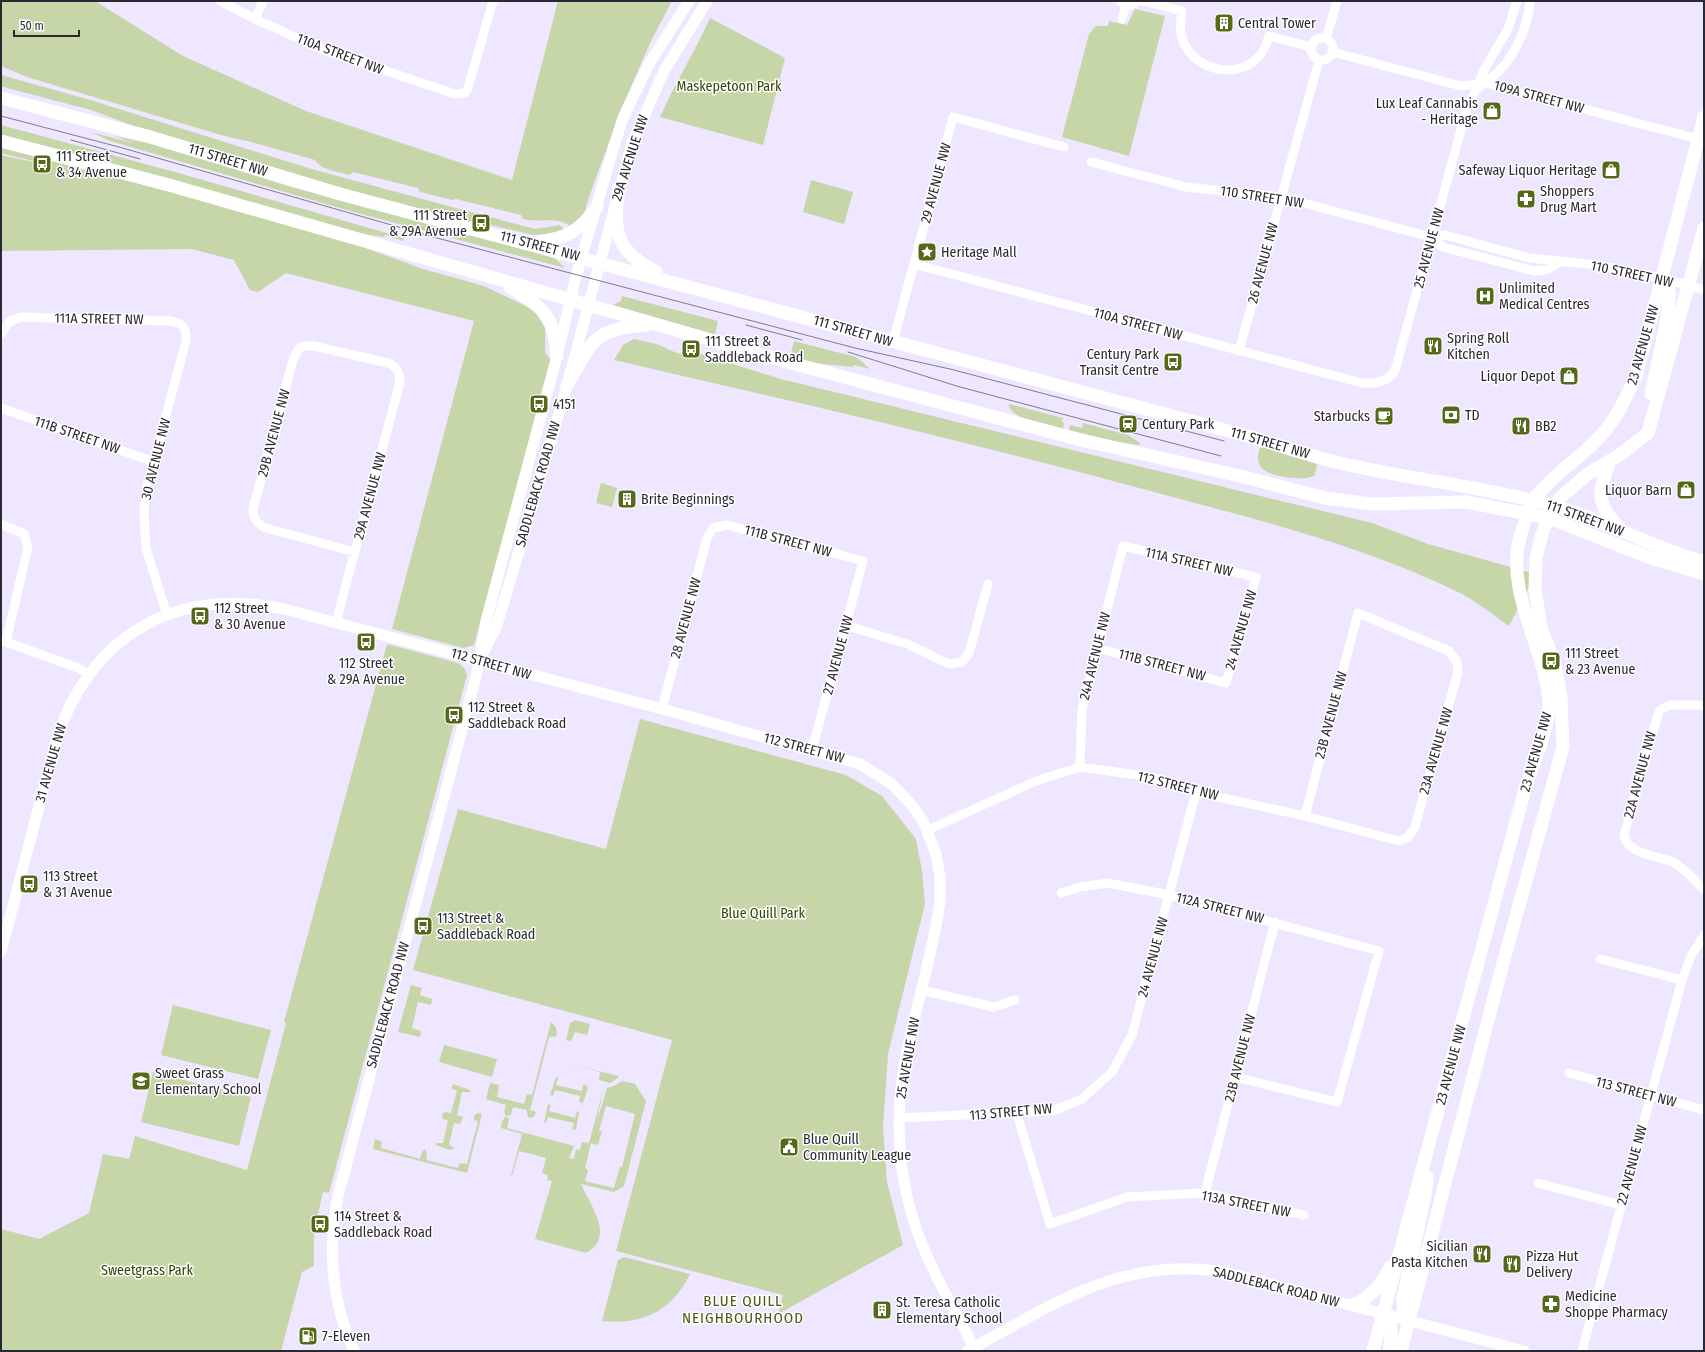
<svg xmlns="http://www.w3.org/2000/svg" width="1705" height="1352" viewBox="0 0 1705 1352" font-family="'Fira Sans Condensed',sans-serif">
<style>
.green{fill:#c6d6a8;fill-rule:evenodd}
.lines{fill:none;stroke-linecap:round;stroke-linejoin:round}
.minor{stroke:#fff;stroke-width:9}
.tertiary{stroke:#fff;stroke-width:11}
.secondary{stroke:#fff;stroke-width:13}
.tram{stroke:#7f7b8a;stroke-width:1}
.labels{text-anchor:middle;dominant-baseline:central;stroke-width:3;stroke-linejoin:round;paint-order:stroke}
.poi-label{font-size:14px;fill:#2a2830;stroke:#fff;text-anchor:start}
.street-label{font-size:14px;fill:#2a2830;stroke:#fff}
.park-label{font-size:14px;fill:#344401;stroke:#fff}
.neighbourhood-label{font-size:15px;letter-spacing:1px;fill:#495c11;stroke:#fff}
</style>
<rect width="100%" height="100%" fill="#eee7ff"/>
<!-- green -->
<path class="green" d="M1,1H95L183,56L306,111L512,180L558,1H672L651,41L622,107L589,197L583,217L571,228C563,216 542,222 529,220L523,219L521,215L456,199L452,200L420,192L418,188L353,172L350,175C339,172 321,170 315,160L251,142L221,135L27,77L1,66Z
M1135,9L1165,16L1129,156L1062,137L1089,34L1096,26H1108L1109,21L1127,25Z
M710,18L785,58L763,145L660,117C675,83 695,52 710,18Z
M1,75L87,99L315,170L456,208L535,229L560,225L564,229L562,232L533,235L487,224L488,221L483,220L480,226L347,190L131,125L91,110L7,88L1,86Z
M1,125L175,172L404,238L403,241L385,235L384,237L364,234L158,176L1,135Z
M91,132L136,144L114,136L167,147L284,185L546,255L556,259L565,268L350,211L110,141Z
M1,147L38,157L37,162L1,153Z
M1,155L42,164L46,159L186,196L363,247L423,269L484,286L534,310L545,328V352L551,361L474,645L463,648L392,629L474,321L286,273L258,292L250,290L234,260L191,249L1,251Z
M811,180L853,192L844,224L803,212Z
M622,296L718,321L715,335L613,305L621,301Z
M634,339C642,341 651,342 659,345C674,351 680,358 697,353L781,379L1372,523L1428,544L1536,574L1509,626C1493,615 1476,601 1458,592C1362,545 1258,520 1154,492C975,443 795,402 614,360L623,345Z
M794,341L856,357L870,369L854,365L853,367L814,363L790,357Z
M1009,404L1063,418L1062,422L1064,423L1063,429C1051,426 1008,419 1009,404Z
M1083,423L1128,435L1140,443L1139,445L1117,442L1069,430L1070,425L1082,428Z
M1264,447L1316,463L1317,465L1315,475C1306,482 1271,477 1263,469C1257,464 1257,454 1260,448Z
M601,483L617,488L612,507L596,503Z
M387,644L458,663L465,669L467,675L329,1193L323,1192L314,1232V1266L302,1272L281,1351H1V1229L39,1239L89,1213L103,1154L129,1159L135,1136L247,1170L286,1023L284,1022Z
M640,719L846,775L882,796L916,839L922,871L925,904L888,1054L883,1128L887,1182L903,1245L778,1314L783,1295L616,1251L672,1040L413,970L458,809L606,849Z
M411,985L422,988L420,995L432,999L431,1005L418,1002L412,1028L421,1031L420,1037L398,1032Z
M173,1005L271,1030L258,1079L161,1055Z
M575,1020L590,1024L587,1035L575,1032L571,1041L566,1040L570,1023Z
M551,1022L556,1027L557,1036L549,1037L530,1110L536,1112L534,1117L529,1118L527,1114V1110L513,1107L511,1115L506,1116L509,1119L507,1128L574,1146L569,1158L574,1159L576,1149L580,1150L582,1142L589,1143L604,1087L596,1124L607,1088L614,1086L622,1081L635,1084L646,1101L624,1186L614,1192L581,1184C590,1205 616,1237 586,1253L535,1239L552,1181L547,1180L548,1175L542,1173L546,1158L519,1151L512,1176H511L522,1134L501,1128L502,1121L506,1116L504,1111L506,1105L486,1099L490,1083L499,1085L497,1097L524,1104L527,1094L532,1095ZM606,1106L635,1114L622,1167H620L614,1188L585,1181L588,1170L585,1168L591,1143L598,1145L602,1131H599Z
M444,1045L497,1059L492,1077L439,1062Z
M563,1062L618,1076L619,1077L610,1083L599,1080L600,1072Z
M153,1072L251,1097L239,1146L141,1122Z
M556,1077L558,1078L556,1085L582,1091L583,1085H586L588,1087L583,1103L579,1102L580,1096L555,1090L553,1096L550,1095Z
M453,1084L470,1090L471,1092H462L457,1115L463,1117L460,1124L454,1123L449,1145L455,1148L449,1150L436,1145V1143H443L448,1121L442,1118L443,1113L446,1112L451,1113L457,1091L451,1088Z
M548,1104L551,1105L549,1111L575,1118L577,1111L579,1112L576,1130L572,1129L574,1123L548,1117L546,1123L544,1122Z
M478,1113L482,1114L467,1173L373,1149L375,1139L382,1142L381,1148L420,1159L422,1152L425,1149L427,1154L426,1160L458,1168L460,1163L467,1164L478,1121L474,1120V1116Z
M624,1257L690,1274C672,1311 643,1325 602,1321L618,1260Z"/>
<g class="lines">
<!-- minor -->
<path class="minor" d="M220,1L255,19L324,50L455,94L465,93L468,88L493,1
M1120,1L1128,6L1134,4L1137,1
M1143,1L1182,11C1180,24 1179,36 1186,47C1200,72 1241,79 1260,55C1265,50 1267,42 1269,36L1311,47
M1517,1L1508,29L1484,70L1476,90C1484,83 1493,77 1500,70C1517,52 1528,25 1530,1
M255,19L263,1
M1122,19L1126,5
M1311 49a11 11 0 1 1 22 0a11 11 0 1 1-22 0Z
M1326,39L1337,1
M1332,52L1461,86L1485,83L1698,139
M1091,162L1186,187L1281,197L1431,237
M1560,262L1546,270L1534,271L1443,247L1431,237L1445,235L1529,258L1597,265L1661,278L1704,290
M914,264L1362,383C1376,384 1391,382 1396,367L1467,108L1476,90
M1,334L10,321L21,317L170,321C183,323 187,329 186,341L147,486L144,511L146,548L167,615
M893,342L953,117L1064,147
M1239,351L1319,60
M1,408L154,462
M1,524L24,534L28,547L6,642
M336,622L399,386C401,375 399,368 388,363L314,346H305L299,348L293,360L253,509C253,519 257,524 266,528L355,552
M845,625L907,644L949,664L962,662L969,653L988,584
M1,640L78,668L88,674
M1704,705H1669L1659,711L1624,835C1627,856 1661,855 1676,864C1687,871 1696,881 1704,890
M662,709L707,538L713,528L727,525L848,557L863,561L812,750
M1080,767L1082,709L1123,546L1256,577L1226,683L1097,648
M928,830L1036,781L1080,767L1152,777L1196,792L1305,816L1399,841L1408,837L1415,827L1458,672L1457,662L1449,651L1358,613L1305,816
M1061,893L1080,887L1108,883L1169,895L1379,951L1337,1102L1235,1077
M1600,959L1682,980
M921,990L994,1007L1015,1000
M1569,1073L1704,1110
M1017,1114L1050,1224L1127,1197L1205,1193L1304,1215
M899,1118L1053,1111L1082,1099L1112,1072L1132,1035L1196,792
M1538,1183L1621,1205
M1205,1193L1275,922
M1582,1351L1682,980L1691,956L1704,935"/>
<!-- tertiary -->
<path class="tertiary" d="M484,651L496,628L514,568L567,385L632,143L664,71L707,1
M1,952L55,745C87,636 177,584 288,610L662,709L860,764L892,784L910,803L923,821L936,854L940,877V901C933,955 915,1007 905,1061C893,1125 899,1191 925,1251C939,1286 959,1318 976,1351
M354,1351C350,1343 347,1334 344,1325C330,1282 329,1241 338,1196L477,673L486,621L557,356L575,280L614,146L623,118L649,64L689,1
M967,1351C1054,1305 1121,1255 1225,1272L1524,1351"/>
<!-- secondary -->
<path class="secondary" d="M1,98L147,136L340,194L1251,437C1279,445 1307,455 1335,462C1407,479 1480,486 1551,505C1604,519 1651,548 1704,562
M1,141L169,185L791,363L1081,440L1240,476L1325,498L1372,504L1466,502L1549,518L1648,557L1704,574
M619,188C613,232 615,250 656,272
M536,243C566,238 579,232 597,207
M510,287C543,309 554,313 557,356
M567,385C593,341 592,329 647,325
M1651,394C1654,376 1675,298 1668,285C1666,283 1663,280 1661,278
M1610,461C1598,490 1595,504 1619,527
M1353,1305C1372,1297 1381,1285 1390,1267
M1383,1313C1395,1324 1391,1337 1389,1351
M1409,1320L1403,1308V1298L1425,1195L1427,1177
M1373,1351L1525,789C1532,766 1551,724 1549,702C1545,647 1505,593 1520,537C1523,527 1530,503 1537,495C1557,471 1585,455 1605,431C1619,414 1627,395 1636,376L1704,117
M1401,1351L1502,967L1563,747L1561,697L1555,666L1541,627L1535,589L1536,558L1542,534L1554,506L1563,495L1589,473L1621,454L1648,433L1704,228"/>
<!-- tram -->
<path class="tram" d="M1,116L119,147L437,238L855,348L950,369L1224,441
M71,140L140,159
M746,325L802,340
M848,352L960,387L1221,456"/>
</g>
<!-- icons -->
<defs>
<g id="building-square" transform="scale(1)"><rect x="-9" y="-9" width="18" height="18" rx="4" fill="#556a18" stroke="#fff"/><path d="M-4-6H4V6H1V3H-1V6H-4ZM-2.5-4.3h1.7v1.8h-1.7ZM.8-4.3h1.7v1.8H.8ZM-2.5-1h1.7V.8h-1.7ZM.8-1h1.7V.8H.8Z" fill="#fff"/></g>
<g id="shop-square" transform="scale(1)"><rect x="-9" y="-9" width="18" height="18" rx="4" fill="#556a18" stroke="#fff"/><path d="M-5-2.5h2.3a2.7 3.5 0 0 1 5.4 0H5L5.5 6h-11ZM-1.5-2.5h3a1.5 2.3 0 0 0-3 0Z" fill="#fff"/></g>
<g id="bus-square" transform="scale(1)"><rect x="-9" y="-9" width="18" height="18" rx="4" fill="#556a18" stroke="#fff"/><path d="M-5-6H5V4H4V6H2V4H-2V6H-4V4H-5ZM-3.5-4V0h7V-4ZM-3.5 1.2v1.5H-2V1.2ZM2 1.2v1.5H3.5V1.2Z" fill="#fff"/></g>
<g id="pharmacy-square" transform="scale(1)"><rect x="-9" y="-9" width="18" height="18" rx="4" fill="#556a18" stroke="#fff"/><path d="M-2-6h4v4h4v4h-4v4h-4v-4h-4v-4h4Z" fill="#fff"/></g>
<g id="sight-square" transform="scale(1)"><rect x="-9" y="-9" width="18" height="18" rx="4" fill="#556a18" stroke="#fff"/><path d="M0-6L1.8-2.2L6-1.7L2.9 1.2L3.7 5.4L0 3.3L-3.7 5.4L-2.9 1.2L-6-1.7L-1.8-2.2Z" fill="#fff"/></g>
<g id="hospital-square" transform="scale(1)"><rect x="-9" y="-9" width="18" height="18" rx="4" fill="#556a18" stroke="#fff"/><path d="M-5-5h3v3.5h4V-5h3V5h-3V1.5h-4V5h-3Z" fill="#fff"/></g>
<g id="restaurant-square" transform="scale(1)"><rect x="-9" y="-9" width="18" height="18" rx="4" fill="#556a18" stroke="#fff"/><path d="M-5-6h1v4h1v-4h1v4h1v-4h1v5L-1.5 .5V6h-2V.5L-5-1ZM5-6V6H3V1.5H1.5Q1.5-4 5-6Z" fill="#fff"/></g>
<g id="bank-square" transform="scale(1)"><rect x="-9" y="-9" width="18" height="18" rx="4" fill="#556a18" stroke="#fff"/><path d="M-6-4H6V4H-6ZM0-2.3a2.3 2.3 0 1 0 0 4.6a2.3 2.3 0 1 0 0-4.6Z" fill="#fff"/></g>
<g id="cafe-square" transform="scale(1)"><rect x="-9" y="-9" width="18" height="18" rx="4" fill="#556a18" stroke="#fff"/><path d="M-5.5-4.5H6V0H3Q3 3.5 0 3.5H-2.5Q-5.5 3.5-5.5 0ZM3-3.2v2h1.7v-2ZM-6 4.5H4V6H-6Z" fill="#fff"/></g>
<g id="station-square" transform="scale(1)"><rect x="-9" y="-9" width="18" height="18" rx="4" fill="#556a18" stroke="#fff"/><path d="M-3-6H3Q5-6 5-4V2Q5 4 3 4L4.5 6H3L1.5 4h-3L-3 6H-4.5L-3 4Q-5 4-5 2V-4Q-5-6-3-6ZM-3.5-4v3h7v-3ZM-3.5 1v1.5H-2V1ZM2 1v1.5H3.5V1Z" fill="#fff"/></g>
<g id="school-square" transform="scale(1)"><rect x="-9" y="-9" width="18" height="18" rx="4" fill="#556a18" stroke="#fff"/><path d="M0-5L7-2L0 1L-7-2ZM-4 1L0 2.5L4 1V4Q0 6-4 4Z" fill="#fff"/></g>
<g id="civic-square" transform="scale(1)"><rect x="-9" y="-9" width="18" height="18" rx="4" fill="#556a18" stroke="#fff"/><path d="M-.6-6.5H3V-4.5H.6V-3L4-1V1h2V6H-6V1h2V-1L-.6-3ZM-1.2 2.5V6h2.4V2.5Z" fill="#fff"/></g>
<g id="fuel-square" transform="scale(1)"><rect x="-9" y="-9" width="18" height="18" rx="4" fill="#556a18" stroke="#fff"/><path d="M-5.5-6h7V0h2V4h1.3V-2.5L3-4.5l.8-.8L6-3V5H2.5V1h-1V6h-7ZM-4.2-4.7v3.2H.2V-4.7Z" fill="#fff"/></g>
</defs>
<g fill-rule="evenodd">
<use href="#building-square" x="1224" y="23"/>
<use href="#shop-square" x="1492" y="111"/>
<use href="#bus-square" x="42" y="164"/>
<use href="#shop-square" x="1611" y="170"/>
<use href="#pharmacy-square" x="1526" y="199"/>
<use href="#bus-square" x="481" y="223"/>
<use href="#sight-square" x="927" y="252"/>
<use href="#hospital-square" x="1485" y="296"/>
<use href="#restaurant-square" x="1433" y="346"/>
<use href="#bus-square" x="691" y="349"/>
<use href="#bus-square" x="1173" y="362"/>
<use href="#shop-square" x="1569" y="376"/>
<use href="#bus-square" x="539" y="404"/>
<use href="#bank-square" x="1451" y="415"/>
<use href="#cafe-square" x="1384" y="416"/>
<use href="#station-square" x="1128" y="424"/>
<use href="#restaurant-square" x="1521" y="426"/>
<use href="#shop-square" x="1686" y="490"/>
<use href="#building-square" x="627" y="499"/>
<use href="#bus-square" x="200" y="616"/>
<use href="#bus-square" x="366" y="642"/>
<use href="#bus-square" x="1551" y="661"/>
<use href="#bus-square" x="454" y="715"/>
<use href="#bus-square" x="29" y="884"/>
<use href="#bus-square" x="423" y="926"/>
<use href="#school-square" x="141" y="1081"/>
<use href="#civic-square" x="789" y="1147"/>
<use href="#bus-square" x="320" y="1224"/>
<use href="#restaurant-square" x="1482" y="1254"/>
<use href="#restaurant-square" x="1512" y="1264"/>
<use href="#pharmacy-square" x="1551" y="1304"/>
<use href="#building-square" x="882" y="1310"/>
<use href="#fuel-square" x="308" y="1336"/>
</g>
<g class="labels">
<!-- poi labels -->
<g class="poi-label">
<text x="1238" y="23">Central Tower</text>
<text x="1478" y="103" text-anchor="end">Lux Leaf Cannabis<tspan x="1478" dy="16">- Heritage</tspan></text>
<text x="56" y="156">111 Street<tspan x="56" dy="16">&amp; 34 Avenue</tspan></text>
<text x="1597" y="170" text-anchor="end">Safeway Liquor Heritage</text>
<text x="1540" y="191">Shoppers<tspan x="1540" dy="16">Drug Mart</tspan></text>
<text x="467" y="215" text-anchor="end">111 Street<tspan x="467" dy="16">&amp; 29A Avenue</tspan></text>
<text x="941" y="252">Heritage Mall</text>
<text x="1499" y="288">Unlimited<tspan x="1499" dy="16">Medical Centres</tspan></text>
<text x="1447" y="338">Spring Roll<tspan x="1447" dy="16">Kitchen</tspan></text>
<text x="705" y="341">111 Street &amp;<tspan x="705" dy="16">Saddleback Road</tspan></text>
<text x="1159" y="354" text-anchor="end">Century Park<tspan x="1159" dy="16">Transit Centre</tspan></text>
<text x="1555" y="376" text-anchor="end">Liquor Depot</text>
<text x="553" y="404">4151</text>
<text x="1465" y="415">TD</text>
<text x="1370" y="416" text-anchor="end">Starbucks</text>
<text x="1142" y="424">Century Park</text>
<text x="1535" y="426">BB2</text>
<text x="1672" y="490" text-anchor="end">Liquor Barn</text>
<text x="641" y="499">Brite Beginnings</text>
<text x="214" y="608">112 Street<tspan x="214" dy="16">&amp; 30 Avenue</tspan></text>
<text x="1565" y="653">111 Street<tspan x="1565" dy="16">&amp; 23 Avenue</tspan></text>
<text x="366" y="663" text-anchor="middle">112 Street<tspan x="366" dy="16">&amp; 29A Avenue</tspan></text>
<text x="468" y="707">112 Street &amp;<tspan x="468" dy="16">Saddleback Road</tspan></text>
<text x="43" y="876">113 Street<tspan x="43" dy="16">&amp; 31 Avenue</tspan></text>
<text x="437" y="918">113 Street &amp;<tspan x="437" dy="16">Saddleback Road</tspan></text>
<text x="155" y="1073">Sweet Grass<tspan x="155" dy="16">Elementary School</tspan></text>
<text x="803" y="1139">Blue Quill<tspan x="803" dy="16">Community League</tspan></text>
<text x="334" y="1216">114 Street &amp;<tspan x="334" dy="16">Saddleback Road</tspan></text>
<text x="1468" y="1246" text-anchor="end">Sicilian<tspan x="1468" dy="16">Pasta Kitchen</tspan></text>
<text x="1526" y="1256">Pizza Hut<tspan x="1526" dy="16">Delivery</tspan></text>
<text x="1565" y="1296">Medicine<tspan x="1565" dy="16">Shoppe Pharmacy</tspan></text>
<text x="896" y="1302">St. Teresa Catholic<tspan x="896" dy="16">Elementary School</tspan></text>
<text x="322" y="1336">7-Eleven</text>
</g>
<!-- street labels -->
<g class="street-label">
<text transform="translate(340 54) rotate(21)">110A STREET NW</text>
<text transform="translate(1539 97) rotate(15)">109A STREET NW</text>
<text transform="translate(630 158) rotate(-72)">29A AVENUE NW</text>
<text transform="translate(228 160) rotate(17)">111 STREET NW</text>
<text transform="translate(936 183) rotate(-75)">29 AVENUE NW</text>
<text transform="translate(1262 197) rotate(9)">110 STREET NW</text>
<text transform="translate(540 246) rotate(15)">111 STREET NW</text>
<text transform="translate(1429 248) rotate(-75)">25 AVENUE NW</text>
<text transform="translate(1263 263) rotate(-75)">26 AVENUE NW</text>
<text transform="translate(1632 274) rotate(12)">110 STREET NW</text>
<text transform="translate(99 319) rotate(1)">111A STREET NW</text>
<text transform="translate(1138 324) rotate(15)">110A STREET NW</text>
<text transform="translate(853 331) rotate(16)">111 STREET NW</text>
<text transform="translate(1643 345) rotate(-74)">23 AVENUE NW</text>
<text transform="translate(274 433) rotate(-75)">29B AVENUE NW</text>
<text transform="translate(77 435) rotate(19)">111B STREET NW</text>
<text transform="translate(1270 443) rotate(16)">111 STREET NW</text>
<text transform="translate(156 459) rotate(-76)">30 AVENUE NW</text>
<text transform="translate(538 484) rotate(-74)">SADDLEBACK ROAD NW</text>
<text transform="translate(370 496) rotate(-75)">29A AVENUE NW</text>
<text transform="translate(1585 518) rotate(20)">111 STREET NW</text>
<text transform="translate(788 541) rotate(15)">111B STREET NW</text>
<text transform="translate(1189 562) rotate(13)">111A STREET NW</text>
<text transform="translate(686 618) rotate(-75)">28 AVENUE NW</text>
<text transform="translate(1241 630) rotate(-74)">24 AVENUE NW</text>
<text transform="translate(838 655) rotate(-75)">27 AVENUE NW</text>
<text transform="translate(1095 656) rotate(-76)">24A AVENUE NW</text>
<text transform="translate(491 664) rotate(16)">112 STREET NW</text>
<text transform="translate(1162 665) rotate(15)">111B STREET NW</text>
<text transform="translate(1331 715) rotate(-75)">23B AVENUE NW</text>
<text transform="translate(804 748) rotate(15)">112 STREET NW</text>
<text transform="translate(1436 751) rotate(-74)">23A AVENUE NW</text>
<text transform="translate(1536 752) rotate(-74)">23 AVENUE NW</text>
<text transform="translate(51 763) rotate(-74)">31 AVENUE NW</text>
<text transform="translate(1640 775) rotate(-75)">22A AVENUE NW</text>
<text transform="translate(1178 786) rotate(14)">112 STREET NW</text>
<text transform="translate(1220 908) rotate(14)">112A STREET NW</text>
<text transform="translate(1153 957) rotate(-75)">24 AVENUE NW</text>
<text transform="translate(388 1005) rotate(-75)">SADDLEBACK ROAD NW</text>
<text transform="translate(908 1058) rotate(-80)">25 AVENUE NW</text>
<text transform="translate(1240 1058) rotate(-76)">23B AVENUE NW</text>
<text transform="translate(1451 1065) rotate(-75)">23 AVENUE NW</text>
<text transform="translate(1636 1092) rotate(15)">113 STREET NW</text>
<text transform="translate(1011 1112) rotate(-5)">113 STREET NW</text>
<text transform="translate(1632 1165) rotate(-75)">22 AVENUE NW</text>
<text transform="translate(1246 1204) rotate(11)">113A STREET NW</text>
<text transform="translate(1276 1287) rotate(14)">SADDLEBACK ROAD NW</text>
</g>
<!-- park labels -->
<g class="park-label">
<text x="729" y="86">Maskepetoon Park</text>
<text x="763" y="913">Blue Quill Park</text>
<text x="147" y="1270">Sweetgrass Park</text>
</g>
<!-- neighbourhood labels -->
<g class="neighbourhood-label">
<text x="743" y="1301">BLUE QUILL<tspan x="743" dy="17">NEIGHBOURHOOD</tspan></text>
</g>
</g>
<!-- border -->
<rect width="1705" height="1352" fill="none" stroke="#2a2830" stroke-width="4"/>
<!-- scale -->
<path d="M14 30v6h65v-6" fill="none" stroke="#2a2830" stroke-width="2"/>
<text x="20" y="30" font-size="12" fill="#2a2830" stroke="#ffffff" stroke-width="3" paint-order="stroke">50 m</text>
</svg>
